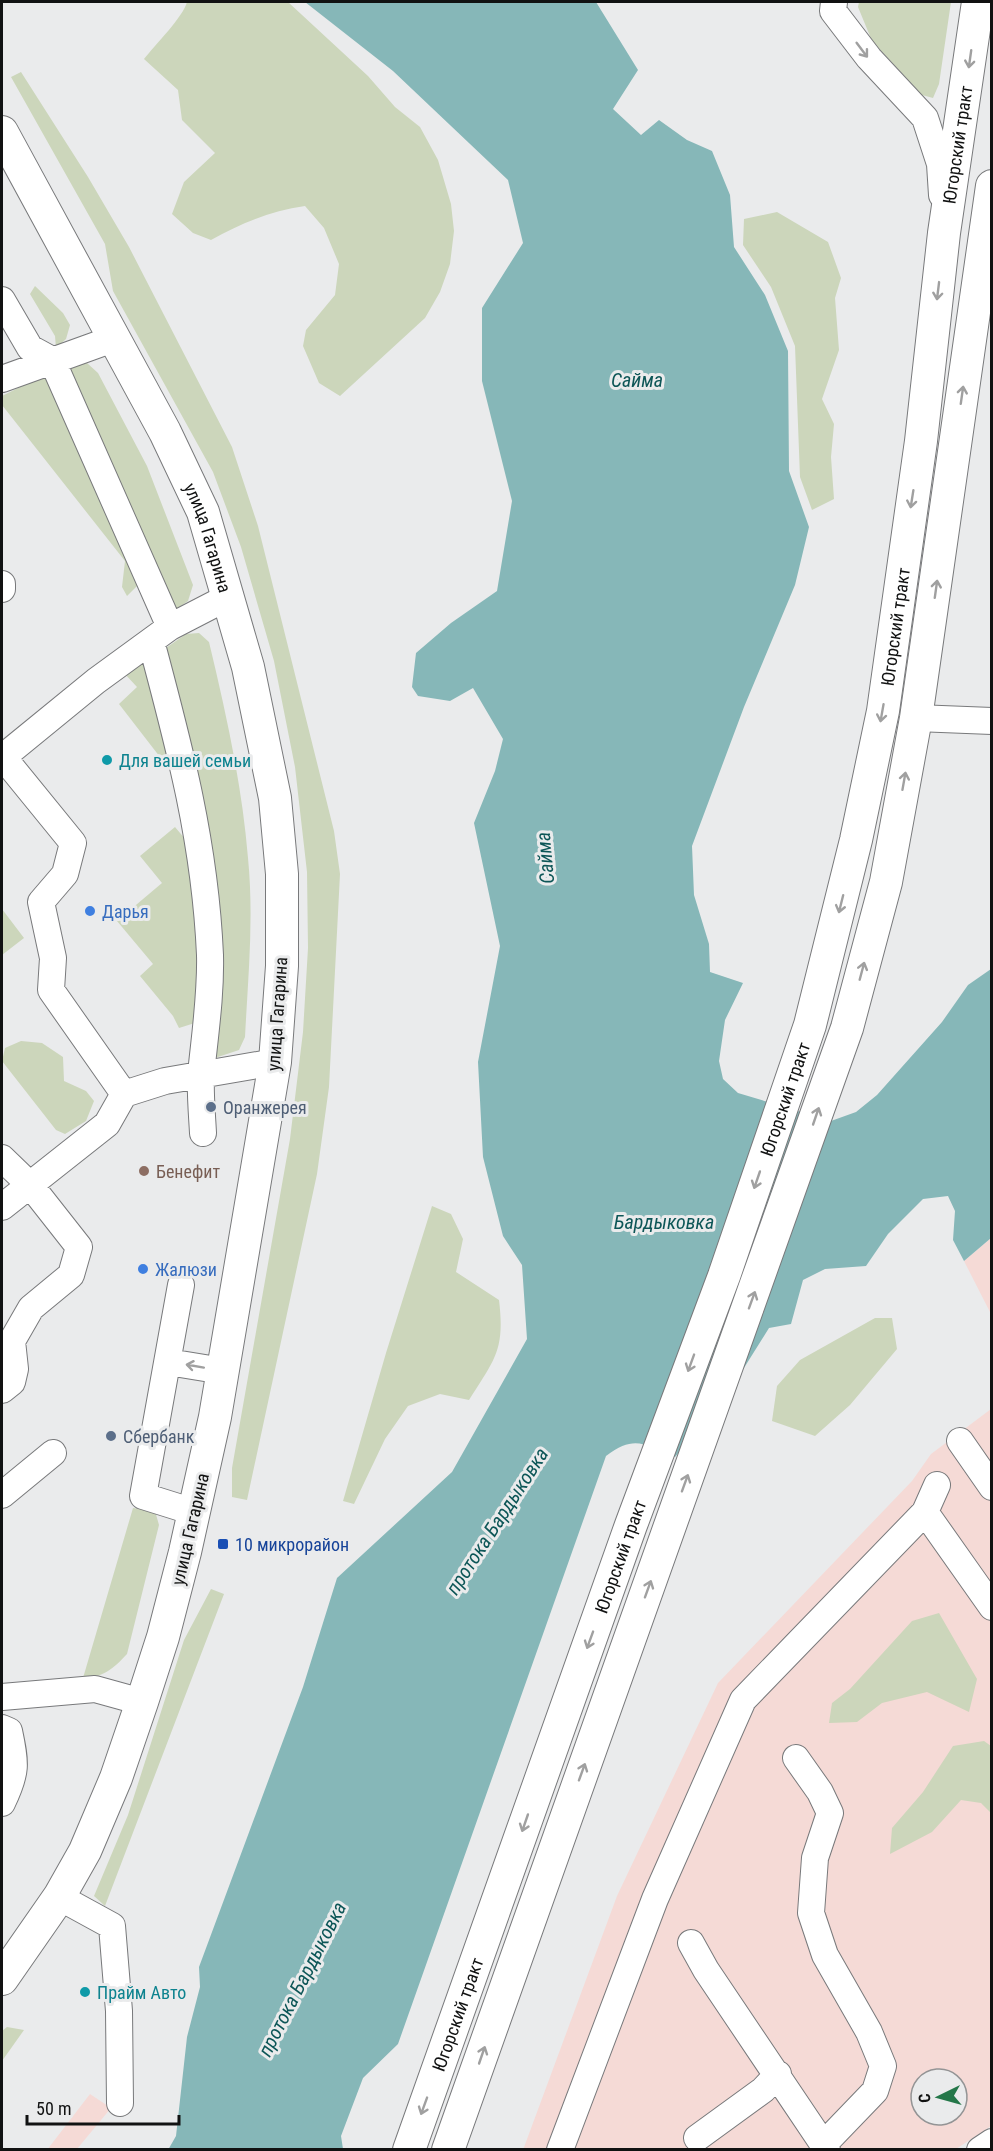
<svg xmlns="http://www.w3.org/2000/svg" width="993" height="2151" viewBox="0 0 993 2151" font-family="'Roboto Condensed',sans-serif">
<style>
.industrial{fill:#f5dad6;fill-rule:evenodd}
.green{fill:#ccd6bb}
.water{fill:#86b7b8}
.lines{fill:none;stroke-linecap:round;stroke-linejoin:round}
.minor-casing{stroke:#78797b;stroke-width:28}
.major-casing{stroke:#78797b;stroke-width:34}
.minor{stroke:#fff;stroke-width:26}
.major{stroke:#fff;stroke-width:32}
.oneway{stroke:#a0a0a0}
.culture-dot{fill:#0f9aa8;stroke:#eaebec;stroke-width:2}
.shop-dot{fill:#3f7fe0;stroke:#eaebec;stroke-width:2}
.service-dot{fill:#5c6f8a;stroke:#eaebec;stroke-width:2}
.education-dot{fill:#8d6e63;stroke:#eaebec;stroke-width:2}
.transit-dot{fill:#1a4fb4;stroke:#eaebec;stroke-width:2}
.labels{text-anchor:middle;dominant-baseline:central;stroke-width:6;stroke-linejoin:round;paint-order:stroke}
.street-label{font-size:18px;fill:#111212;stroke:#eaebec}
.culture-label{font-size:18px;fill:#0d838f;stroke:#eaebec;text-anchor:start}
.shop-label{font-size:18px;fill:#366cbe;stroke:#eaebec;text-anchor:start}
.service-label{font-size:18px;fill:#4e5e75;stroke:#eaebec;text-anchor:start}
.education-label{font-size:18px;fill:#785e54;stroke:#eaebec;text-anchor:start}
.transit-label{font-size:18px;fill:#164399;stroke:#eaebec;text-anchor:start}
.water-label{font-size:20px;font-style:italic;fill:#0d5657;stroke:#eaebec}
</style>
<rect width="100%" height="100%" fill="#eaebec"/>
<!-- industrial -->
<path class="industrial" d="M991,1238V1314L964,1261Z
M991,1409V2126L956,2149L523,2150L617,1896L718,1683L912,1481L931,1454ZM921,2079H957V2115H921Z
M90,2094L111,2108L77,2149L47,2150Z"/>
<!-- green -->
<path class="green" d="M187,2H288L368,76L395,107L420,127L438,160L451,204L454,231L450,264L440,292L425,318L340,396L319,383L303,346L306,330L335,295L339,264L324,228L305,206C271,211 241,223 211,240L193,233L172,214L184,182L215,153L182,120L178,90L144,59C155,45 183,17 187,2Z
M859,2H951L939,84L933,98L922,95L872,41L858,7Z
M21,72L88,177L129,247L232,447L258,526L334,831L340,874L329,1087L317,1174L247,1500L232,1497V1468L290,1139L303,1032L308,948L307,872L295,767L274,661L241,547L213,472L113,291L105,244L11,77Z
M777,212L828,242L841,278L835,298L839,350L822,399L834,424L831,457L834,499L812,510L800,477L795,346L771,287L743,245L744,219Z
M35,286L63,313L70,325L66,339L56,348L55,336L30,294Z
M87,363L98,373L147,466L193,585L188,601L174,611L64,368L72,364Z
M46,374L141,582L127,596L122,587L125,561L2,405V396Z
M199,633L209,642C226,713 242,785 248,858C254,918 248,978 245,1037L239,1050L212,1059L217,1000L163,650L186,634Z
M148,653L174,766L170,770L119,704L137,687L124,673Z
M175,827L191,846L203,952L198,1022L179,1028L173,1016L140,976L153,964L117,921L162,883L140,856Z
M2,909L24,938L2,955Z
M21,1041L42,1043L63,1057L64,1081L86,1091L94,1101L86,1121L65,1134L56,1130L2,1061L5,1048Z
M432,1206L451,1214L463,1239L456,1272L499,1300C505,1350 495,1359 469,1400L440,1394L408,1406L385,1439L354,1504L343,1501L386,1353Z
M875,1318H892L897,1349L850,1405L815,1436L772,1421L777,1386L800,1360Z
M133,1508L155,1511L159,1525L127,1654C114,1668 103,1678 83,1678Z
M211,1589L224,1594L105,1906L94,1896L128,1815L184,1640Z
M939,1613L977,1679L969,1712L927,1692L882,1703L857,1722L829,1723L832,1703L850,1689L912,1621Z
M984,1741L991,1746V1813L981,1803L961,1800L932,1832L890,1854L892,1828L923,1792L953,1746Z
M7,2027L24,2030L2,2061V2031Z"/>
<!-- water -->
<path class="water" d="M305,2H596L638,70L613,109L641,135L659,120L687,140L712,151L730,195L734,247L765,295L788,351L789,471L809,527L795,585L744,707L692,846L694,895L709,944L710,972L743,983L725,1020L719,1061L723,1079L738,1093L831,1121L856,1112L877,1095L942,1022L968,985L991,969V1238L964,1261L953,1240L955,1211L948,1196L923,1199L888,1234L866,1266L825,1269L803,1280L791,1324L769,1328L727,1395L675,1457C644,1445 636,1434 606,1456L398,2044L363,2078L341,2136L343,2149L168,2150L176,2136L187,2037L200,1987L199,1967L303,1687L337,1578L452,1472L527,1339L522,1265L503,1236L483,1157L478,1062L500,946L474,823L495,771L503,739L473,688L450,701L418,696L412,687L416,653L451,623L497,591L512,501L482,381V308L523,243L508,180L393,71Z"/>
<g class="lines">
<!-- minor casing -->
<g class="minor-casing">
<path id="minor" d="M834,2L833,11L869,58L925,118L940,164L942,195
M2,300L30,348L52,360L170,627
M2,379L113,339
M2,584V589
M151,641C180,749 205,843 210,955C211,995 205,1034 201,1074C200,1093 202,1114 203,1133
M916,718L992,721
M124,1094L51,990L53,958L41,902L65,874L73,843L3,757L96,681L170,627L230,596
M2,1158L31,1186L79,1247L71,1275L31,1308L12,1341L15,1369L12,1382L2,1390
M2,1207L107,1124L124,1094L165,1081L275,1062
M181,1285L143,1496L194,1512
M168,1362L223,1371
M960,1441L992,1487
M2,1495L53,1453
M925,1512L992,1607
M2,1697L95,1689L142,1702
M2,1728L9,1731C16,1764 17,1772 2,1803
M796,1758L820,1792L830,1813L815,1858L811,1913L825,1955L869,2032L883,2066L875,2091L824,2144
M59,1897L112,1926L119,2011L120,2103
M691,1943L706,1970L827,2150
M697,2138L763,2090L778,2074
M560,2150L655,1899L743,1700L925,1512L937,1485
M980,2150L992,2142"/>
</g>
<!-- major casing -->
<g class="major-casing">
<g id="major">
<path id="s1" d="M2,132L165,432L203,512L248,667L275,798L282,874V966L275,1062L215,1417L185,1552L163,1637L142,1702L116,1778L85,1851L59,1897L2,1979"/>
<path id="s2" d="M409,2150L631,1525L724,1276L810,1025L856,840L883,711L921,441L944,233L978,2"/>
<path d="M448,2150L847,1028L886,882L916,718L992,186"/>
</g>
</g>
<!-- minor -->
<use href="#minor" class="minor"/>
<!-- major -->
<use href="#major" class="major"/>
</g>
<!-- one-way arrows -->
<defs><path id="oneway-shaft" d="M-6 0H5M1.5-3L5.5 0L1.5 3" fill="none" stroke-width="1.6" stroke-linecap="round" stroke-linejoin="round" transform="scale(1.5)"/></defs>
<g class="oneway">
<use href="#oneway-shaft" transform="translate(862 50) rotate(53)"/>
<use href="#oneway-shaft" transform="translate(970 59) rotate(98)"/>
<use href="#oneway-shaft" transform="translate(938 291) rotate(97)"/>
<use href="#oneway-shaft" transform="translate(962 395) rotate(-82)"/>
<use href="#oneway-shaft" transform="translate(912 499) rotate(99)"/>
<use href="#oneway-shaft" transform="translate(936 589) rotate(-82)"/>
<use href="#oneway-shaft" transform="translate(882 713) rotate(100)"/>
<use href="#oneway-shaft" transform="translate(904 781) rotate(-80)"/>
<use href="#oneway-shaft" transform="translate(841 904) rotate(104)"/>
<use href="#oneway-shaft" transform="translate(862 971) rotate(-75)"/>
<use href="#oneway-shaft" transform="translate(816 1116) rotate(-71)"/>
<use href="#oneway-shaft" transform="translate(757 1180) rotate(109)"/>
<use href="#oneway-shaft" transform="translate(752 1300) rotate(-70)"/>
<use href="#oneway-shaft" transform="translate(691 1363) rotate(110)"/>
<use href="#oneway-shaft" transform="translate(195 1366) rotate(-170)"/>
<use href="#oneway-shaft" transform="translate(685 1483) rotate(-70)"/>
<use href="#oneway-shaft" transform="translate(648 1589) rotate(-70)"/>
<use href="#oneway-shaft" transform="translate(590 1640) rotate(110)"/>
<use href="#oneway-shaft" transform="translate(582 1772) rotate(-70)"/>
<use href="#oneway-shaft" transform="translate(525 1823) rotate(109)"/>
<use href="#oneway-shaft" transform="translate(482 2055) rotate(-71)"/>
<use href="#oneway-shaft" transform="translate(424 2106) rotate(110)"/>
</g>
<!-- markers -->
<g class="culture-dot">
<circle cx="107" cy="760" r="6"/>
<circle cx="85" cy="1992" r="6"/>
</g>
<g class="shop-dot">
<circle cx="90" cy="911" r="6"/>
<circle cx="143" cy="1269" r="6"/>
</g>
<g class="service-dot">
<circle cx="211" cy="1107" r="6"/>
<circle cx="111" cy="1436" r="6"/>
</g>
<circle class="education-dot" cx="144" cy="1171" r="6"/>
<rect class="transit-dot" x="217" y="1538" width="12" height="12" rx="3"/>
<g class="labels">
<!-- street labels -->
<g class="street-label">
<text stroke="none"><textPath href="#s2" startOffset="2088">Югорский тракт</textPath></text>
<text stroke="none"><textPath href="#s1" startOffset="456">улица Гагарина</textPath></text>
<text stroke="none"><textPath href="#s2" startOffset="1602">Югорский тракт</textPath></text>
<text transform="translate(277 1014) rotate(-86)">улица Гагарина</text>
<text stroke="none"><textPath href="#s2" startOffset="1116">Югорский тракт</textPath></text>
<text transform="translate(190 1529) rotate(-77)">улица Гагарина</text>
<text stroke="none"><textPath href="#s2" startOffset="630">Югорский тракт</textPath></text>
<text stroke="none"><textPath href="#s2" startOffset="144">Югорский тракт</textPath></text>
</g>
<!-- culture labels -->
<g class="culture-label">
<text x="119" y="760">Для вашей семьи</text>
<text x="97" y="1992">Прайм Авто</text>
</g>
<!-- shop labels -->
<g class="shop-label">
<text x="102" y="911">Дарья</text>
<text x="155" y="1269">Жалюзи</text>
</g>
<!-- service labels -->
<g class="service-label">
<text x="223" y="1107">Оранжерея</text>
<text x="123" y="1436">Сбербанк</text>
</g>
<!-- education labels -->
<g class="education-label">
<text x="156" y="1171">Бенефит</text>
</g>
<!-- transit labels -->
<g class="transit-label">
<text x="235" y="1544">10 микрорайон</text>
</g>
<!-- water labels -->
<g class="water-label">
<text x="637" y="380">Сайма</text>
<text transform="translate(545 858) rotate(-95)">Сайма</text>
<text x="664" y="1222">Бардыковка</text>
<text transform="translate(497 1521) rotate(-57)">протока Бардыковка</text>
<text transform="translate(302 1979) rotate(-63)">протока Бардыковка</text>
</g>
</g>
<!-- border -->
<rect width="993" height="2151" fill="none" stroke="#111212" stroke-width="6"/>
<!-- north arrow -->
<g transform="translate(939 2097) rotate(265)"><circle r="28" fill="#eaebec" stroke="#939495" stroke-width="1.5"/>
<path d="M0-4.5L10 22L0 15L-10 22Z" fill="#247749"/>
<text y="-9" font-size="16" font-weight="bold" text-anchor="middle" fill="#111212">С</text>
</g>
<!-- scale -->
<path d="M27 2115v9h152v-9" fill="none" stroke="#111212" stroke-width="3"/>
<text x="36" y="2115" font-size="18" fill="#111212" stroke="#eaebec" stroke-width="4.5" paint-order="stroke">50 m</text>
</svg>
